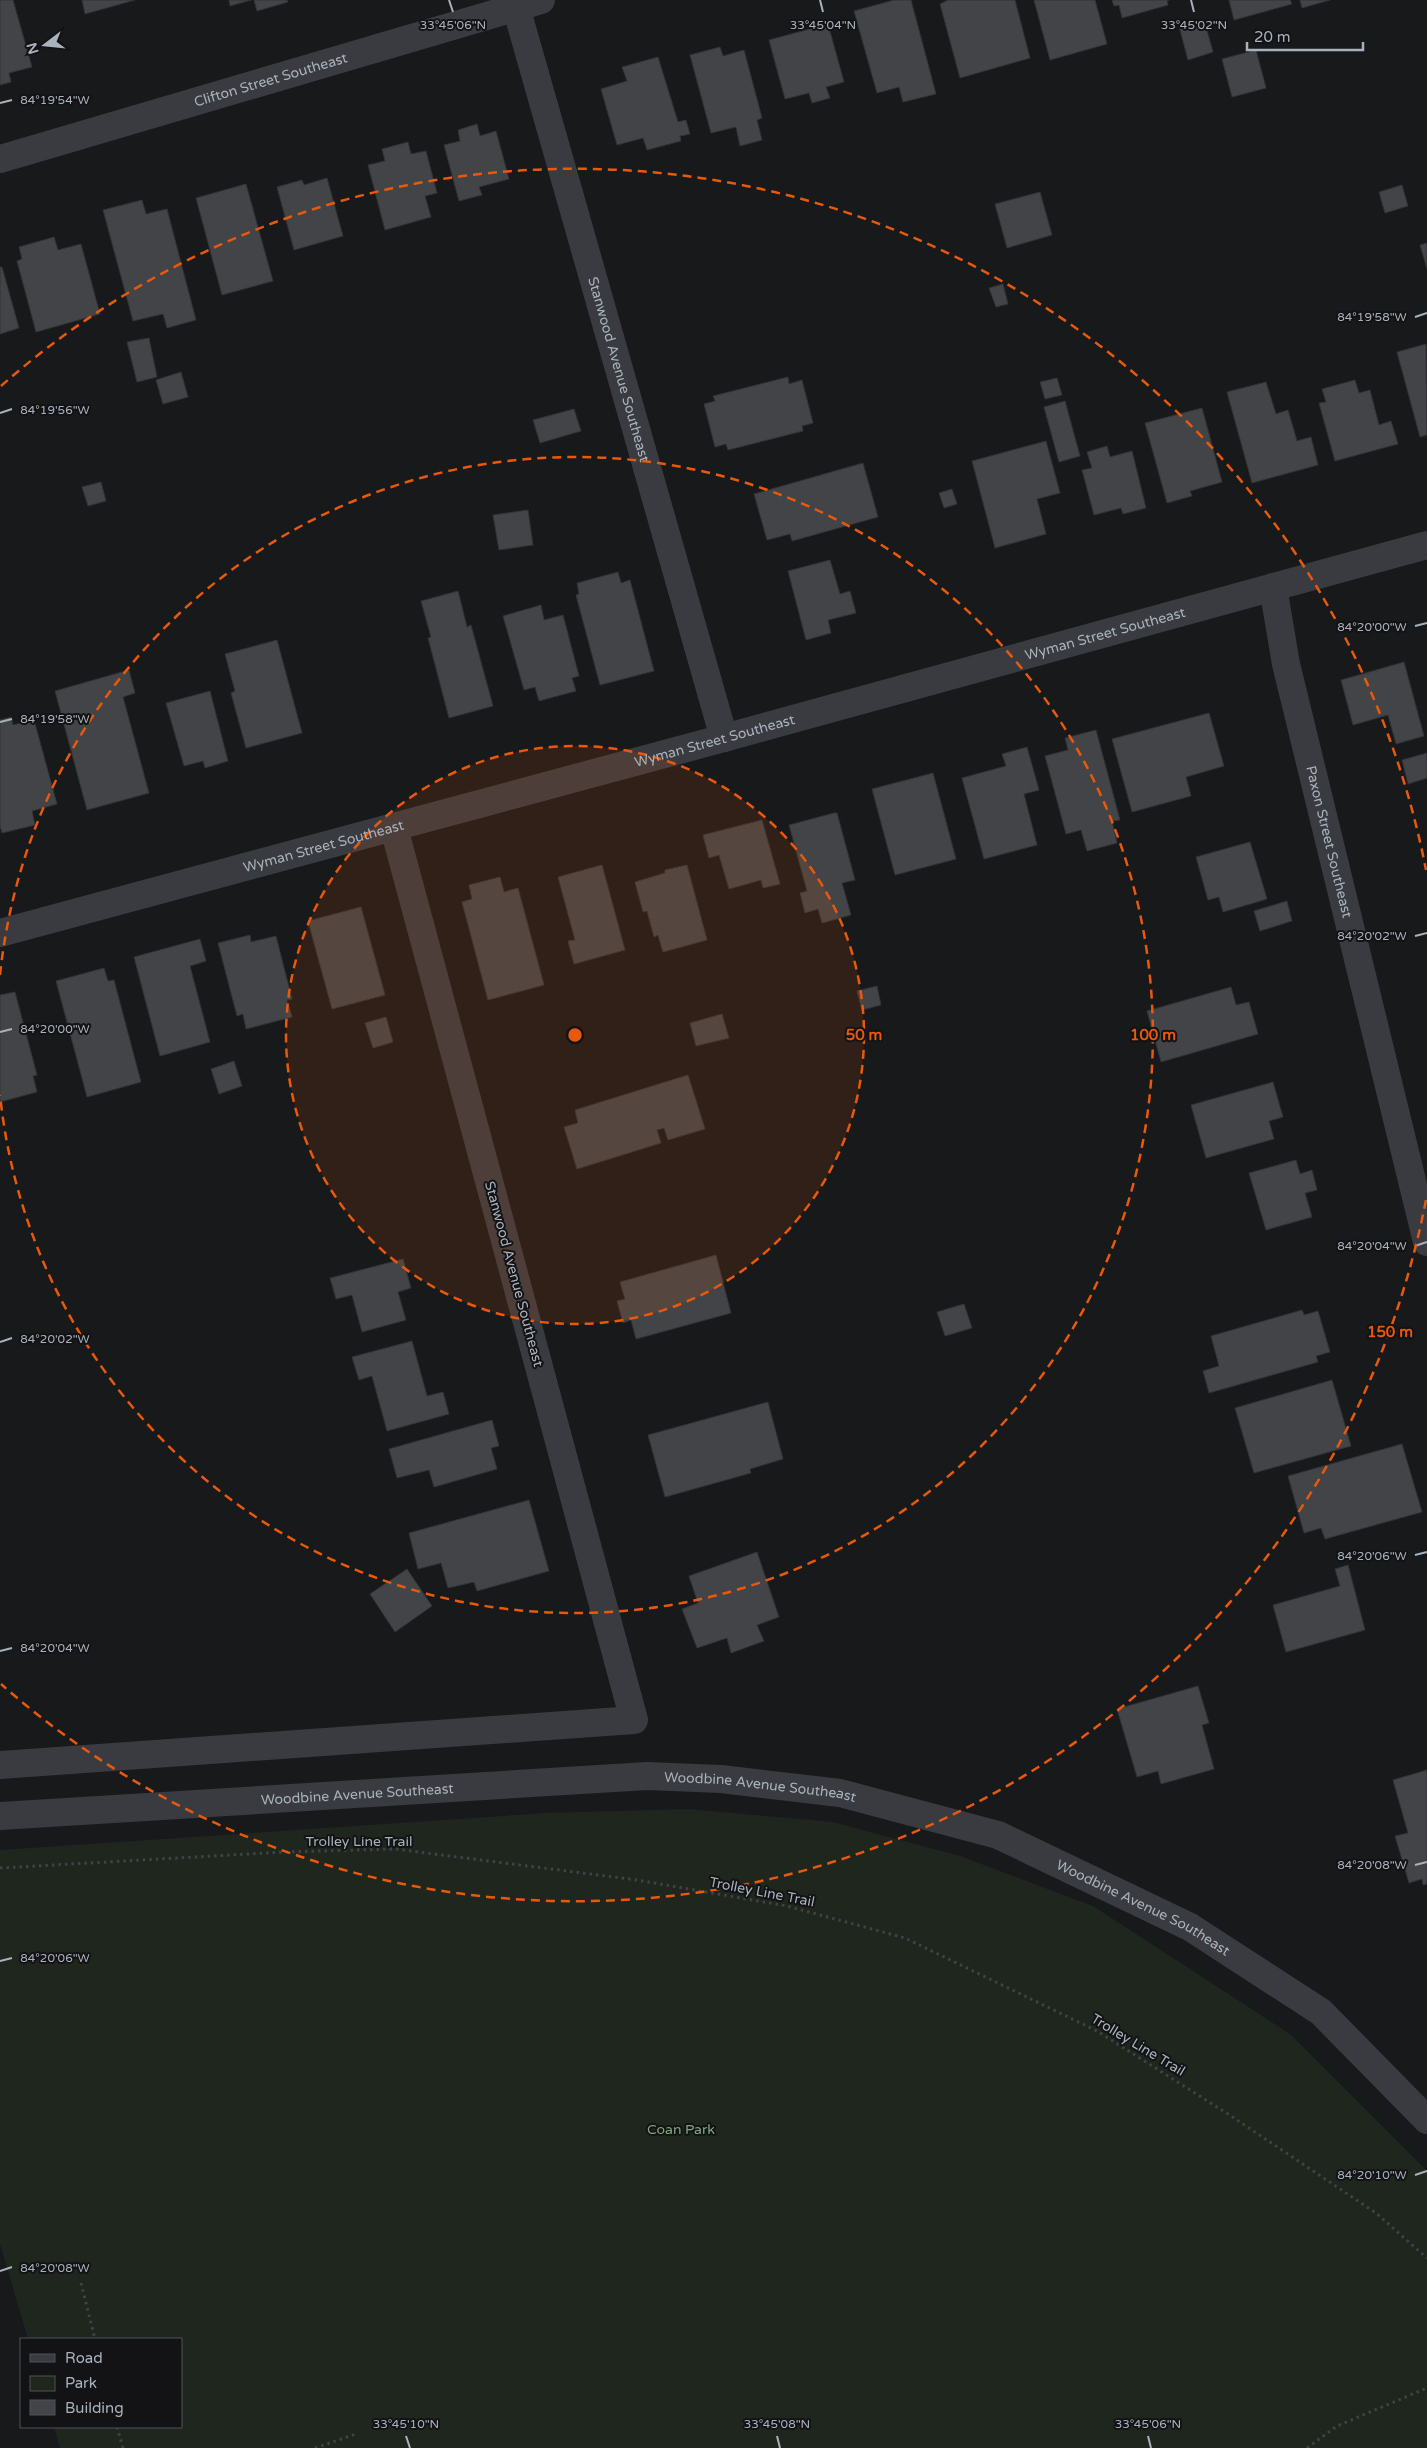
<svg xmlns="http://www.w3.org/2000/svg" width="1427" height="2448" viewBox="0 0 1427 2448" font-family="'Varela Round',sans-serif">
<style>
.green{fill:#1e261d}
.building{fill:#424448;stroke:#323337}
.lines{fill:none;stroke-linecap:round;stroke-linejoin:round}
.path{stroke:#3f4247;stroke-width:3;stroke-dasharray:2.5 4;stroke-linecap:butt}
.minor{stroke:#393b40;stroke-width:28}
.ticks{fill:none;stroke:#a9b2bb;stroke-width:2}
.ring{fill:none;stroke:#e8590c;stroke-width:2.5;stroke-dasharray:9 6}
.labels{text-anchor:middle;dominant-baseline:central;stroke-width:4;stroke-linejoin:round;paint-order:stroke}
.street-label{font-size:14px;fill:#a9b2bb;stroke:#131316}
.park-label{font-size:14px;fill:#83a87f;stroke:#131316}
.ticks-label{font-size:12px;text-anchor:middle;fill:#a9b2bb;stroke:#131316;stroke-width:4;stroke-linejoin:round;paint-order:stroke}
.centre{fill:#e8590c;stroke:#131316;stroke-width:2.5}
.ring-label{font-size:15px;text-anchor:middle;font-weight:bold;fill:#e8590c;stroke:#131316;stroke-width:4;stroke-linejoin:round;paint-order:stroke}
</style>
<rect width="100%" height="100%" fill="#18191b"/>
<!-- green -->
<path class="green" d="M687,1809L833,1822L960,1856L1093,1906L1290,2034L1427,2171V2448H60L54,2427H181V2339H28L0,2244V1850L546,1813Z"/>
<!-- building -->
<path class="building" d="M0,0H13L32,67L9,73L11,82L0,85Z
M82,0H135L85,14Z
M229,0H251L230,6Z
M254,0H287L288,2L257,11Z
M894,0H911L936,94L903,102L899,87L877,93L854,11Z
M948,0H1015L1030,58L960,78L940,4Z
M1034,0H1095L1107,44L1050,60Z
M1112,0H1169L1167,1L1168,5L1122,18L1119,5L1114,6Z
M1229,0H1290L1292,4L1234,20Z
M1300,0H1330L1302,8Z
M1204,20L1213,52L1188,60L1179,26Z
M828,24L844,82L826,87L830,98L812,103L809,93L785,99L769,40Z
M720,47L723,56L744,50L762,118L757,120L762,140L740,146L736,127L711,133L690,55Z
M1256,50L1266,88L1232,97L1222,59Z
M658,57L678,122L686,120L690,134L680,136L681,141L647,150L643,138L617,145L601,89L627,81L622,67Z
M477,124L480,136L496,131L509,179L479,187L482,195L459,201L444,145L460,141L458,130Z
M408,142L411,154L426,151L437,193L425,196L431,217L385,230L368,165L385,161L382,149Z
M327,178L343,236L294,250L277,187L302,180L304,185Z
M246,184L273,281L222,295L196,198Z
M1402,185L1408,206L1385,213L1379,192Z
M1040,192L1052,235L1007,248L995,204Z
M142,200L146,214L167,209L196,320L167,328L163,314L133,321L103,210Z
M54,237L58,250L81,244L100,314L36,332L17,261L22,259L19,247Z
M1427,243V269L1420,245Z
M0,267H2L19,328L0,334Z
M1003,284L1008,304L996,307L989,288Z
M149,338L157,377L137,382L127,342Z
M1426,344L1427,435L1420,437L1397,352Z
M181,372L188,397L163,404L156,380Z
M788,377L789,384L802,380L813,423L802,426L803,431L728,450L726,444L715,447L704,404L715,401L713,396Z
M1057,378L1062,395L1045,399L1040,382Z
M1355,380L1359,393L1370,390L1379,425L1391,421L1398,444L1335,461L1319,403L1326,402L1322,389Z
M1266,382L1276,414L1288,410L1297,441L1311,437L1318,465L1252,483L1227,392Z
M1065,401L1080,456L1059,462L1044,407Z
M1202,408L1222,482L1190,491L1192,496L1167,503L1145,423Z
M574,409L581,431L540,443L533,420Z
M1046,441L1060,493L1037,499L1046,534L995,548L972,461Z
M1107,446L1110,457L1132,451L1146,508L1123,514L1121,508L1094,515L1082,470L1092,468L1087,452Z
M863,463L878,517L792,541L790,534L767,540L754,494Z
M101,482L106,501L88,506L82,487Z
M952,489L957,504L944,508L939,493Z
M528,510L533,545L499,550L493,515Z
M830,560L840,594L850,591L856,613L828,620L831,633L806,640L788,571Z
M618,572L621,583L630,580L654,671L600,685L576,595L579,594L577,583Z
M458,591L467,627L471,625L493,706L449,718L428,638L431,637L421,601Z
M541,605L544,620L563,615L579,676L572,678L576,691L539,701L535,687L524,690L503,616Z
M277,640L302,733L246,748L231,693L235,691L225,654Z
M1404,662L1424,736L1396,744L1388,715L1353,725L1341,680Z
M129,670L135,693L123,697L149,793L87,810L55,691Z
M210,691L228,761L205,768L203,761L184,766L166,703Z
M1209,713L1224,766L1186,777L1191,796L1132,812L1112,739Z
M11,717L13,725L34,720L57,804L32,811L35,825L2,833L0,826V720Z
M1096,730L1120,820L1112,821L1117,843L1087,851L1081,830L1066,834L1045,756L1068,750L1065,738Z
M1027,747L1039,790L1024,794L1037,845L984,859L962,778L1006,766L1002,754Z
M1427,753V778L1408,784L1402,760Z
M933,773L956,859L895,875L872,789Z
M834,813H837L855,880L842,883L851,915L822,923L818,909L805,913L800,893L807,891L789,825Z
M762,820L780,884L763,888L761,880L729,889L719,855L709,858L703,835Z
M1250,842L1267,899L1223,912L1219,897L1208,900L1196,857Z
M602,865L625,950L574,964L568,941L575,940L558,877Z
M687,865L707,940L663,952L658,935L654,937L647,911L643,912L635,882L665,873V870Z
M500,877L504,892L518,888L544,985L488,1000L462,902L472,899L469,885Z
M1287,901L1292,921L1260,931L1254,911Z
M361,907L385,995L332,1009L308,921Z
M250,935L251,942L276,936L292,999L287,1000L292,1017L246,1029L243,1014L237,1016L218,943Z
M200,939L206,961L190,966L210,1042L160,1056L134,957Z
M104,968L108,981L114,980L141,1082L87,1097L56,981Z
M877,986L881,1005L862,1010L857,991Z
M1231,987L1236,1005L1249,1002L1258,1034L1161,1062L1147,1011Z
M15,992L37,1075L33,1076L37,1092L0,1102V995Z
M722,1014L729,1038L696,1046L690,1023Z
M386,1017L393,1042L373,1048L365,1023Z
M234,1061L242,1086L219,1094L211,1069Z
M688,1075L705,1129L668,1140L664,1128L657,1130L661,1143L577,1169L564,1127L578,1123L575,1110Z
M1273,1082L1283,1117L1269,1121L1274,1139L1206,1158L1191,1105Z
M1296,1160L1300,1174L1312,1170L1317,1190L1305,1193L1312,1217L1266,1230L1249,1173Z
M716,1255L731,1313L636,1339L631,1320L623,1323L617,1301L625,1299L620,1282Z
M403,1259L411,1288L398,1292L406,1320L362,1332L352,1295L336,1299L330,1278Z
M964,1304L972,1328L945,1336L937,1312Z
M1302,1310L1304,1315L1318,1311L1330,1352L1316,1356L1318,1362L1209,1393L1203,1371L1219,1366L1211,1336Z
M412,1341L427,1396L443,1392L449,1414L387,1431L372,1376L359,1380L352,1357Z
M1332,1380L1351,1446L1254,1473L1235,1408Z
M768,1402L783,1459L750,1469L751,1473L665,1497L648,1435Z
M492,1420L499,1446L491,1448L497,1469L434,1487L429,1470L397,1478L389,1449Z
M1402,1444L1422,1512L1325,1539L1321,1528L1304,1533L1288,1476Z
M529,1500L549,1571L477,1591L474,1582L448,1588L441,1563L418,1569L409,1533Z
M757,1552L779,1617L757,1625L764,1641L731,1653L727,1638L697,1648L682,1609L698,1603L689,1576Z
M1348,1565L1365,1630L1286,1652L1273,1605L1340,1586L1335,1569Z
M407,1569L432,1606L395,1632L370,1594Z
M1198,1686L1209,1723L1202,1725L1214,1769L1161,1784L1158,1771L1137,1777L1117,1709Z
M1427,1770V1884L1423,1885L1422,1879L1409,1883L1395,1836L1408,1833L1393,1780Z"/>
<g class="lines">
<!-- path -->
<path class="path" d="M0,1868L284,1852L395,1849L637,1880L787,1906L905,1938L1097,2031L1228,2114L1376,2213L1427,2258
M81,2283L95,2339
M117,2427L123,2448
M315,2448L356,2434
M1307,2448L1337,2426L1427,2388"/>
<!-- minor -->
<g class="minor">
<path id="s1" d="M514,0L724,738"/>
<path id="s2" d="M0,159L541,0"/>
<path id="s3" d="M1273,587L1286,664L1427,1242"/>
<path id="s4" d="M0,933L724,738L1427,545"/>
<path d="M0,1765L634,1720L394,828"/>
<path id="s5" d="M0,1816L647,1776L721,1779L840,1793L998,1835L1190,1927L1321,2012L1427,2120"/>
</g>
</g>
<!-- ticks -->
<path class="ticks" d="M449,0L453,12M820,0L823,12M1191,0L1194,12M0,103L12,100M1415,317L1427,313M0,413L12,409M1415,626L1427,623M0,722L12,719M1415,936L1427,933M0,1032L12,1029M1415,1246L1427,1242M0,1342L12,1338M1415,1555L1427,1552M0,1651L12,1648M1415,1865L1427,1862M0,1961L12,1958M1415,2175L1427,2171M0,2271L12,2267M406,2436L410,2448M777,2436L780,2448M1148,2436L1151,2448"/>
<!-- distance rings -->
<circle cx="575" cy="1035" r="289" fill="#e8590c" fill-opacity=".12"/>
<g class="ring">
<circle cx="575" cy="1035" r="289"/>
<path d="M0 975A578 578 0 1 1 0 1095"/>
<path d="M1426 1200A867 867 0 0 1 1 1684M1 386A867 867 0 0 1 1426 870"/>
</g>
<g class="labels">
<!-- street labels -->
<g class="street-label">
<text stroke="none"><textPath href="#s2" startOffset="282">Clifton Street Southeast</textPath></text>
<text stroke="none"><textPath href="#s1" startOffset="384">Stanwood Avenue Southeast</textPath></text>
<text stroke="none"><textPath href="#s4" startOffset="1145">Wyman Street Southeast</textPath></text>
<text stroke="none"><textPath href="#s4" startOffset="740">Wyman Street Southeast</textPath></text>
<text stroke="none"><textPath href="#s3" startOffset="261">Paxon Street Southeast</textPath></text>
<text stroke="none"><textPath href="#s4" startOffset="335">Wyman Street Southeast</textPath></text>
<text transform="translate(514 1274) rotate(75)">Stanwood Avenue Southeast</text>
<text stroke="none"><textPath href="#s5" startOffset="762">Woodbine Avenue Southeast</textPath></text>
<text stroke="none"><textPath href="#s5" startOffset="358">Woodbine Avenue Southeast</textPath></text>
<text x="359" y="1841">Trolley Line Trail</text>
<text transform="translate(762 1892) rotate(11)">Trolley Line Trail</text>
<text stroke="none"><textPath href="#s5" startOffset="1168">Woodbine Avenue Southeast</textPath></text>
<text transform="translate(1138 2045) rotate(31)">Trolley Line Trail</text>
</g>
<!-- park labels -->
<g class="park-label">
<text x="681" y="2129">Coan Park</text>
</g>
</g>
<g class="ticks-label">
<text x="453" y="29">33°45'06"N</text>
<text x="823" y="29">33°45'04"N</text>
<text x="1194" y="29">33°45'02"N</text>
<text x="55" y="104">84°19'54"W</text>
<text x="1372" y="321">84°19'58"W</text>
<text x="55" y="414">84°19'56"W</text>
<text x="1372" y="631">84°20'00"W</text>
<text x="55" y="723">84°19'58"W</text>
<text x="1372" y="940">84°20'02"W</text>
<text x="55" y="1033">84°20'00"W</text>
<text x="1372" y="1250">84°20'04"W</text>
<text x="55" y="1343">84°20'02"W</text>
<text x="1372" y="1560">84°20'06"W</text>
<text x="55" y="1652">84°20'04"W</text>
<text x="1372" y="1869">84°20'08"W</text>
<text x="55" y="1962">84°20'06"W</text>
<text x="1372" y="2179">84°20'10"W</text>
<text x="55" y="2272">84°20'08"W</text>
<text x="406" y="2428">33°45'10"N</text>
<text x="777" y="2428">33°45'08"N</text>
<text x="1148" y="2428">33°45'06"N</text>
</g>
<circle cx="575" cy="1035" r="8" class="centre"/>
<g class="ring-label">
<text x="864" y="1040">50 m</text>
<text x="1153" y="1040">100 m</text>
<text x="1390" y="1337">150 m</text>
</g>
<!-- legend -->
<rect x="20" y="2338" width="162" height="90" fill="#131316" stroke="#4f5358"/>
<rect x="30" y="2354" width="25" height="8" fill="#393b40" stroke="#4f5358"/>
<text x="65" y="2363" font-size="15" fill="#a9b2bb">Road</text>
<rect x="30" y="2376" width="25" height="15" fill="#1e261d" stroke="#4f5358"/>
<text x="65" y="2388" font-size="15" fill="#a9b2bb">Park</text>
<rect x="30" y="2400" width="25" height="15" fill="#424448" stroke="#4f5358"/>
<text x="65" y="2413" font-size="15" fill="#a9b2bb">Building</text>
<!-- north arrow -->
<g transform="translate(45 45) rotate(254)" stroke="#131316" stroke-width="4" paint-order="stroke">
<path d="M0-4L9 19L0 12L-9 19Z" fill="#a9b2bb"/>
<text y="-8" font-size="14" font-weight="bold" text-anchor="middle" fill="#a9b2bb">N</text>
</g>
<!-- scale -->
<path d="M1247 42v8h116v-8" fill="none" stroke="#a9b2bb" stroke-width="2.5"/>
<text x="1254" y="42" font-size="15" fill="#a9b2bb" stroke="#131316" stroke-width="4" paint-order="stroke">20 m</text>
</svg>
